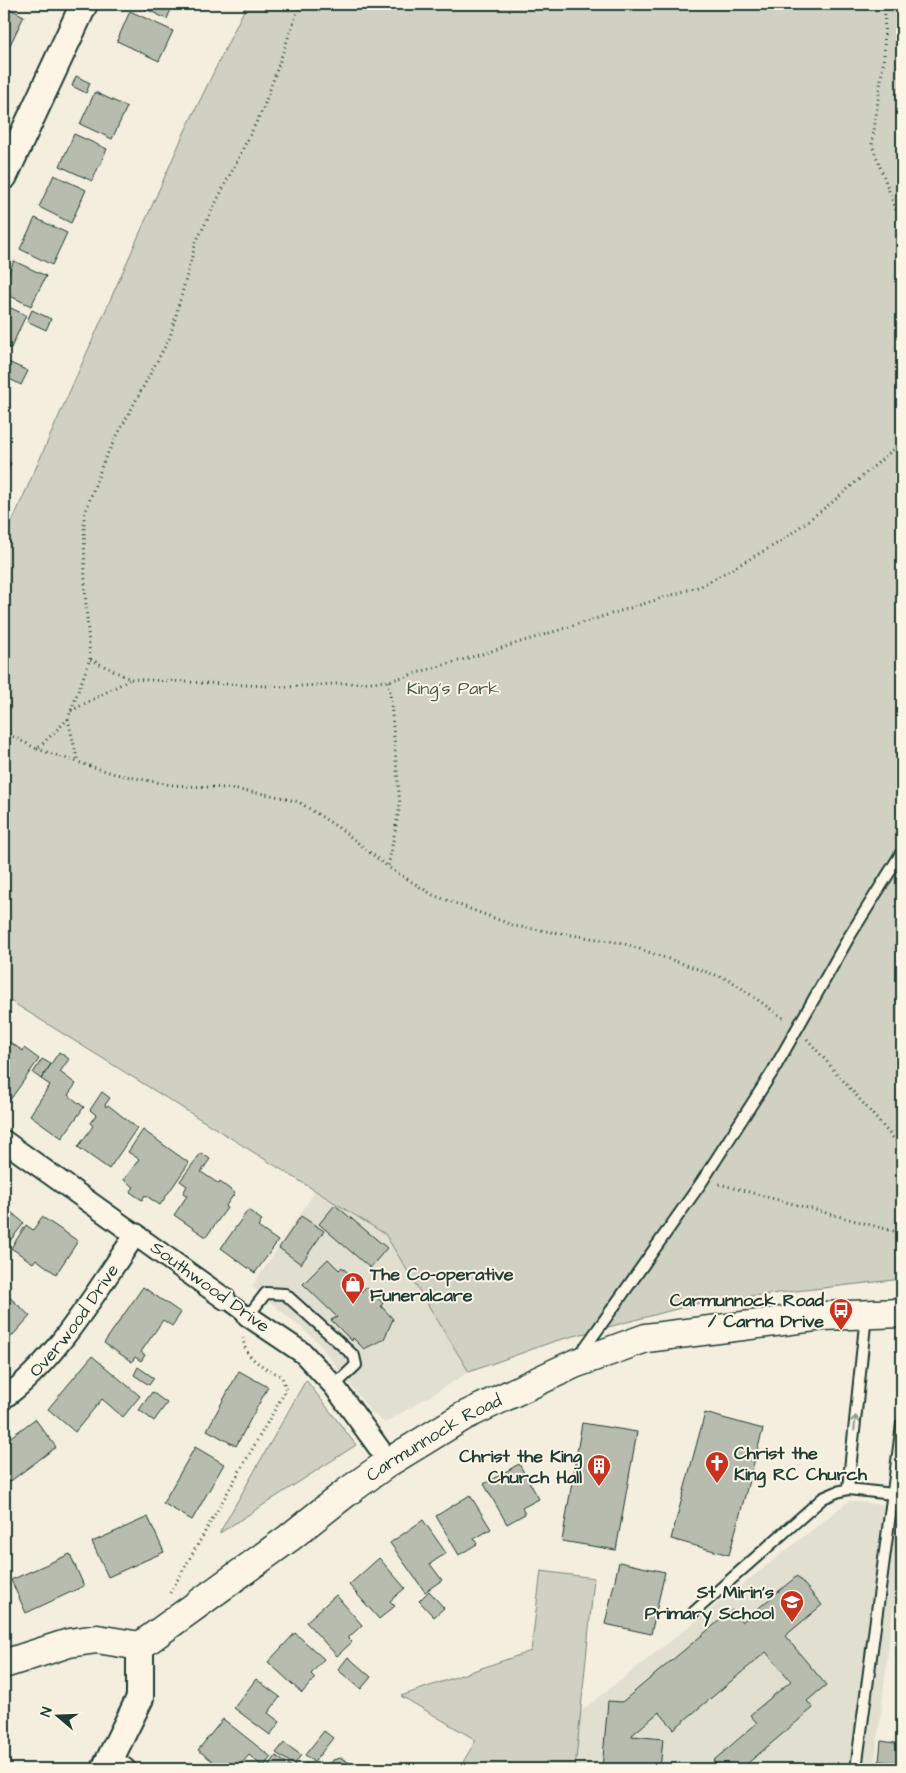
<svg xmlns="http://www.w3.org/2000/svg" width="906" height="1773" viewBox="0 0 906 1773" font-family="'Architects Daughter',sans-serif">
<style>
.built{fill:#e1dfd0}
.green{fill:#d0d1c2;stroke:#78877b}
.building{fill:#b8bcae;stroke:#1f3d34}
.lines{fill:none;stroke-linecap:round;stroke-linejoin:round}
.service-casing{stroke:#1f3d34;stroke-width:14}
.pedestrian-casing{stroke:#1f3d34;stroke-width:19}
.minor-casing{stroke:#1f3d34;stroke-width:24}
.tertiary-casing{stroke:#1f3d34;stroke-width:30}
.secondary-casing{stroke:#1f3d34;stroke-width:31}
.path{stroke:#1f3d34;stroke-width:3;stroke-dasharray:1 4;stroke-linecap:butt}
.service{stroke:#fcf5e5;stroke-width:10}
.pedestrian{stroke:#fcf5e5;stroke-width:15}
.minor{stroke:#fcf5e5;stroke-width:20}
.tertiary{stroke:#fcf5e5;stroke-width:26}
.secondary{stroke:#fcf5e5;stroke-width:28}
.oneway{stroke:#8e998c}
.labels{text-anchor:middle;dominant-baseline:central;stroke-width:4;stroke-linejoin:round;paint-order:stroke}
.park-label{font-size:18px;fill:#425b50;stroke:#fcf5e5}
.poi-label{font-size:18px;font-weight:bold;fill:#1f3d34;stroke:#fcf5e5;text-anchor:end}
.street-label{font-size:18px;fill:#1f3d34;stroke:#fcf5e5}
</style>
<rect width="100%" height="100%" fill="#f3eede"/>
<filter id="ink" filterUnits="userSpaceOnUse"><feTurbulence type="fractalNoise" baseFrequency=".02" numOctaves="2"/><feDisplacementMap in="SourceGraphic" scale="10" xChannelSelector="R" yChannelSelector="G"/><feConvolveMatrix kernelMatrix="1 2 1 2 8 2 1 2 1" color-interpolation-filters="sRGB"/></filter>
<g filter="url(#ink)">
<!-- built -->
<path class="built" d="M316,1190L385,1234L469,1372L385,1423L371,1412L316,1340L252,1287Z
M849,1501L902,1507V1535L874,1769H516V1762Z"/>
<!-- green -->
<path class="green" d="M247,4H902V1279L707,1301L555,1341L469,1372L385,1234L4,997V540L185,131Z
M306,1380L356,1445L220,1533V1532Z
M541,1571L594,1578L575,1769H459L476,1740L401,1696L531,1651Z"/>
<!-- building -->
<path class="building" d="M135,4H173L167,19Z
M4,6L24,16L9,47L4,45Z
M130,11L173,31L159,61L117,41Z
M76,76L90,83L86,93L72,86Z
M95,92L127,107L112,139L80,124Z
M74,134L107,149L92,181L60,166Z
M54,175L86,190L71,223L39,207Z
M35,218L67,233L52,265L20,249Z
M14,261L46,276L31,306L4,293V283Z
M4,305L26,315L11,348L4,345Z
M32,310L51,319L46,330L27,321Z
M4,357L7,359L6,361L28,371L21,385L4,376Z
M4,459L11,463L4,479Z
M8,1041L23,1051L24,1048L39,1059L10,1100L4,1096V1047Z
M59,1052L69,1059L60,1072L76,1084L68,1095L84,1107L62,1138L30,1115L50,1085L41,1079Z
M42,1059L51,1064L41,1079L33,1073Z
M102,1092L110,1098L105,1105L106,1107L108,1105L137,1128L109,1169L78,1147L93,1126L90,1123L96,1115L90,1110Z
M143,1130L189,1163L160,1205L145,1195L142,1200L130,1192L134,1187L124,1180L139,1159L128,1152Z
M201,1153L210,1159L201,1172L219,1184L220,1182L235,1193L225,1207L227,1208L206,1237L174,1215L187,1196L183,1193L187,1186L180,1181Z
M335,1205L387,1248L370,1268L319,1224Z
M6,1208L24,1223L10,1241L4,1236V1211Z
M248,1210L262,1220L258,1227L278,1241L255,1273L221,1248Z
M301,1216L324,1231L301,1264L279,1248Z
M42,1217L78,1241L56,1274L36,1259L33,1263L11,1248L26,1225L33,1230Z
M328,1259L339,1270L342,1267L349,1274L346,1277L352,1283L356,1278L363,1284L358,1289L361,1292L366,1287L383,1303L381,1306L393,1319L384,1339L364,1349L353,1338L352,1341L331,1320L337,1317L303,1284Z
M143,1287L181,1313L172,1326L163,1320L141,1352L145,1355L141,1361L135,1357L132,1362L104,1343Z
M6,1294L30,1316L4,1345V1297Z
M92,1356L140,1396L123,1417L102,1399L75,1432L48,1409Z
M138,1367L154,1378L149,1385L134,1375Z
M239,1371L268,1387L236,1446L207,1430Z
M152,1392L167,1403L154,1421L139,1410Z
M705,1413L763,1429L729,1555L671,1539Z
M35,1419L56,1447L4,1486V1442Z
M582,1423L637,1432L616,1550L562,1541Z
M195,1447L224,1464L192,1520L163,1503Z
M519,1464L539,1499L522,1508L525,1514L507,1524L484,1484Z
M470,1495L491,1529L474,1539L477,1544L459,1555L436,1516Z
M148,1517L164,1552L108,1577L92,1542Z
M423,1520L446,1553L430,1564L442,1580L425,1592L390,1543Z
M70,1554L84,1586L26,1613L11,1580Z
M379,1558L405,1588L390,1601L395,1606L379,1619L349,1585Z
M619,1562L665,1572L651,1634L605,1624Z
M797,1576L822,1605L785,1636L826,1685L807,1701L813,1708L741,1769H720L713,1761L757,1723L750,1715L791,1681L766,1652L674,1729L659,1712L632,1735V1736L663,1739L660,1769H602L608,1701L622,1702L732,1610L742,1622Z
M429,1591L444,1608L434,1617L419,1601Z
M336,1595L362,1625L348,1638L352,1642L337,1656L306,1622Z
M295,1633L324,1659L311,1674L315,1678L302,1693L268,1662Z
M348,1657L371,1677L361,1689L338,1670Z
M256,1679L280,1697L268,1713L280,1722L270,1735L234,1708Z
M223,1719L271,1757L263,1767L249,1755L237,1769H223L198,1750Z
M324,1731L333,1738L314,1762L305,1755Z
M881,1741L902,1744L901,1763L879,1761Z
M284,1743L301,1755L294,1765L276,1753Z
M276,1756L292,1767L290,1769H267Z
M341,1758L350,1763L349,1769H327L333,1760Z
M306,1763L316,1769H303Z"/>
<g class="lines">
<!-- service casing -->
<g class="service-casing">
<path id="service" d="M248,1316L266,1293L285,1294L354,1356L356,1365L334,1386
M579,1356L701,1183L773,1071L849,937L902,852
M848,1489L866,1315
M694,1612L823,1498L837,1492L848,1489L893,1494
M856,1769L902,1424"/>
</g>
<!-- pedestrian casing -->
<g class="pedestrian-casing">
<path id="pedestrian" d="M225,1299L248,1316"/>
</g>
<!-- minor casing -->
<g class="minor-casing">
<g id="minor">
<path d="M4,1141L225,1299"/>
<path d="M248,1316L303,1353L334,1386L389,1462"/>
<path id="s1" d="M4,1398C58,1359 97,1289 136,1234"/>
<path d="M111,1759L125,1769"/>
</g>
</g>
<!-- tertiary casing -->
<g class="tertiary-casing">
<path id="tertiary" d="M4,176L84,4
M105,1769L140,1698V1646"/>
</g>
<!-- secondary casing -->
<g class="secondary-casing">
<g id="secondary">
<path id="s2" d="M4,1664L69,1643L97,1639L140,1646L289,1538L347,1492L389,1462L464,1416L574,1364L646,1338L823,1316L902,1313"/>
</g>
</g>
<!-- path -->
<path class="path" d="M885,4L884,56L872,145L902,226
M90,659L85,590L84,516L104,460L170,337L196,242L263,109L300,4
M389,681L400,805L388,867L433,895L515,926L622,943L730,980L786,1020
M71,711L129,680
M68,719L78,762
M4,732L37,749L68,719L90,659L130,679L285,687L389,681L482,654L701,586L780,542L835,500L902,442
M37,749L115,774L171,785L225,788L271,795L299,802L342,830L388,867
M807,1039L902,1148
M719,1184L897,1232L902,1231
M170,1593L286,1390L282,1377C264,1366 245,1361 243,1338"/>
<!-- service -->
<use href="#service" class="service"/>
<!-- pedestrian -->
<use href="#pedestrian" class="pedestrian"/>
<!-- minor -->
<use href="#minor" class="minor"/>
<!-- tertiary -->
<use href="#tertiary" class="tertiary"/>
<!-- secondary -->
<use href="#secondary" class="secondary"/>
</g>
<!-- one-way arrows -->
<defs><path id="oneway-shaft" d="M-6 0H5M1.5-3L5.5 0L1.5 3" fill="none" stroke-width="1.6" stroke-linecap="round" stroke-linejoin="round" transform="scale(1.25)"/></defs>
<use class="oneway" href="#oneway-shaft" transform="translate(855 1423) rotate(-84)"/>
</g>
<!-- icons -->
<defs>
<g id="shop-pin" transform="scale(1.25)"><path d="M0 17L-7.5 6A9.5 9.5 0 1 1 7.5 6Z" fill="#c8321e" stroke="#fcf5e5"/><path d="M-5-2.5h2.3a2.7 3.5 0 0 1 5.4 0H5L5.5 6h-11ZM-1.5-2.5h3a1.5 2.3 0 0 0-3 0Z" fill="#fff"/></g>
<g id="bus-pin" transform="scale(1.25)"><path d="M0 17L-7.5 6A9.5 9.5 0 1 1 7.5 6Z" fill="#c8321e" stroke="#fcf5e5"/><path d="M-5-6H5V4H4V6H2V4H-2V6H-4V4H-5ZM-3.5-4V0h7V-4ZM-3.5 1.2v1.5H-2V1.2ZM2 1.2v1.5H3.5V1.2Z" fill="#fff"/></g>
<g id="church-pin" transform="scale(1.25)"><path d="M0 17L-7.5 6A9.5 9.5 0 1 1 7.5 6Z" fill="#c8321e" stroke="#fcf5e5"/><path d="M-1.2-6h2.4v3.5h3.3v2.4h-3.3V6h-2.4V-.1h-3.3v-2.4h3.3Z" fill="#fff"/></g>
<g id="building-pin" transform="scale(1.25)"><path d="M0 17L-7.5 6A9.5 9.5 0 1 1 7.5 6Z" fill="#c8321e" stroke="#fcf5e5"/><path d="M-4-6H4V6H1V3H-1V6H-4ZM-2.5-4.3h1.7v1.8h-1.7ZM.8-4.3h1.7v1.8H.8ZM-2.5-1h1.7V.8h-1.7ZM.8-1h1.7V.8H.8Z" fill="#fff"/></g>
<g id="school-pin" transform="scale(1.25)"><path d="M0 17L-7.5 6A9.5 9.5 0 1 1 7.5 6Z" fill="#c8321e" stroke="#fcf5e5"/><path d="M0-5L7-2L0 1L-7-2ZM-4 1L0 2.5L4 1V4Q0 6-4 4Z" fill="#fff"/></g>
</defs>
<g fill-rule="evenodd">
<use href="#shop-pin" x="353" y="1284"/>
<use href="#bus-pin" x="841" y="1310"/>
<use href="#church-pin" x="717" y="1463"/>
<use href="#building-pin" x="599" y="1466"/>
<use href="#school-pin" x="792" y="1602"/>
</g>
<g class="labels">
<!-- park labels -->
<g class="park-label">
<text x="453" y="688">King's Park</text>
</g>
<!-- poi labels -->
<g class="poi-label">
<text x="370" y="1274" text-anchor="start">The Co-operative<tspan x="370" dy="21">Funeralcare</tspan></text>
<text x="824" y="1300">Carmunnock Road<tspan x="824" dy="21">/ Carna Drive</tspan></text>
<text x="734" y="1453" text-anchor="start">Christ the<tspan x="734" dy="21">King RC Church</tspan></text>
<text x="582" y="1456">Christ the King<tspan x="582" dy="21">Church Hall</tspan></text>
<text x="774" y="1592">St Mirin's<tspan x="774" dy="21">Primary School</tspan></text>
</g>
<!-- street labels -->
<g class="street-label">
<text transform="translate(210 1287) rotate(36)">Southwood Drive</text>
<text stroke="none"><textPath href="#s1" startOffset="105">Overwood Drive</textPath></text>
<text stroke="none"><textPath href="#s2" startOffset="501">Carmunnock Road</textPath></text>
</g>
</g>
<!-- margin -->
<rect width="906" height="1773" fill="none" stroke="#fcf5e5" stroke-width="20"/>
<rect x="10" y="10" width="886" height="1753" fill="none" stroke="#1f3d34" stroke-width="2" filter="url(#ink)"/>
<!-- north arrow -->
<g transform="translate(58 1716) rotate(289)" stroke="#fcf5e5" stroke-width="4" paint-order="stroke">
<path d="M0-4L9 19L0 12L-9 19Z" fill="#1f3d34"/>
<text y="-8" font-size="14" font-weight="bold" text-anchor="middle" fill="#1f3d34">N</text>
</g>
</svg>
